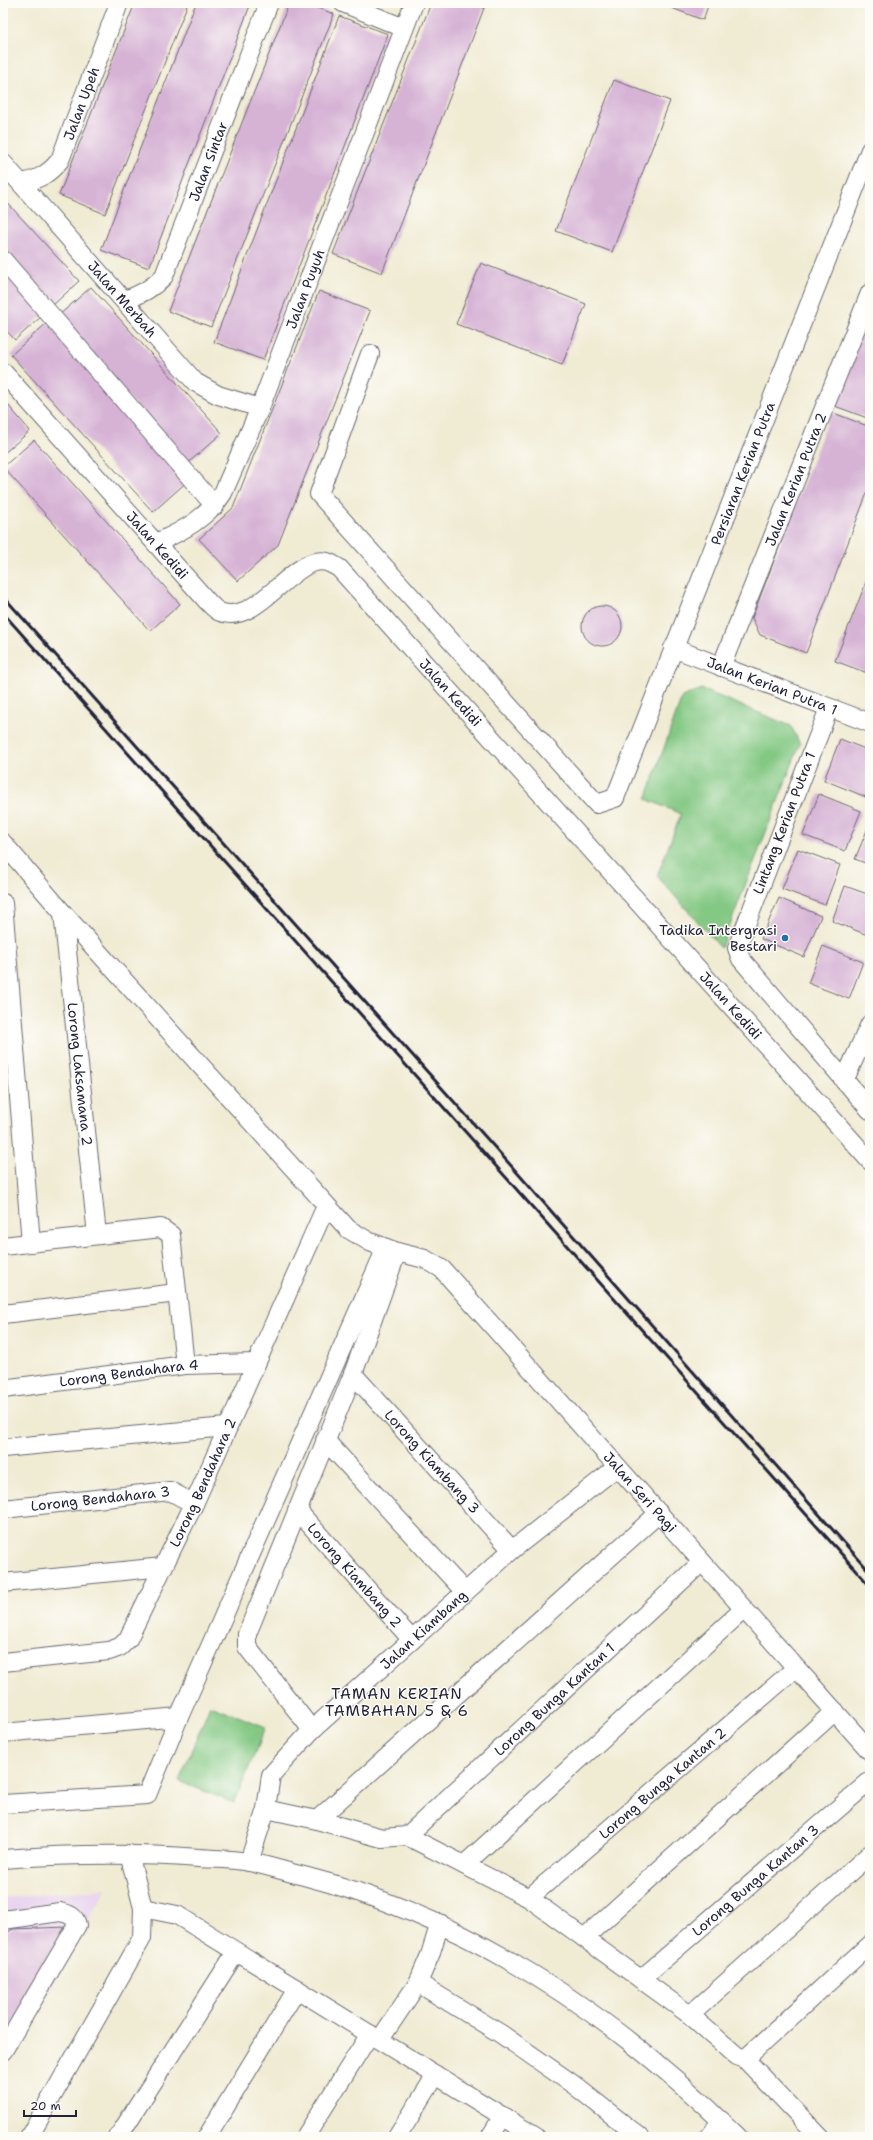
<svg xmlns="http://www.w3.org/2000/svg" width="873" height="2140" viewBox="0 0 873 2140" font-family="'Shantell Sans',sans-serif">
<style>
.built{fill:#e8d2ee}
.green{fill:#83c883;stroke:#52755f}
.building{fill:#d6b2d5}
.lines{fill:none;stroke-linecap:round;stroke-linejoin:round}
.minor-casing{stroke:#6a6870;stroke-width:20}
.minor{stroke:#fff;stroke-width:18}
.rail{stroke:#22223b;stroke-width:3}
.poi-dot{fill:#1f6fb2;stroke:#fdfcf7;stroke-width:1.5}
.labels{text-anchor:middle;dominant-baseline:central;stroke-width:3;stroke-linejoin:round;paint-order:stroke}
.street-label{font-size:14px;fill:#22223b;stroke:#fdfcf7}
.poi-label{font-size:14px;fill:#22223b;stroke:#fdfcf7;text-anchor:end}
.neighbourhood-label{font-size:15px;letter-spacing:1px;fill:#22223b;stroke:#fdfcf7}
</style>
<rect width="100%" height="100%" fill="#fdfcf7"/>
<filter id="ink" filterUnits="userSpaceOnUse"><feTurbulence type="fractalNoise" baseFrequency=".025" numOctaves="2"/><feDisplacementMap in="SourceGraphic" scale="8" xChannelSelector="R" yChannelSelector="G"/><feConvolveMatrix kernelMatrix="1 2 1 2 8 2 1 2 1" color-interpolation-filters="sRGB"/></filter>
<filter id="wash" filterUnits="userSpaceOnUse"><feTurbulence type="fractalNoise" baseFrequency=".012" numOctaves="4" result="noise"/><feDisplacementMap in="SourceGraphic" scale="16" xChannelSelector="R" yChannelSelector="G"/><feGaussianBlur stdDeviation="0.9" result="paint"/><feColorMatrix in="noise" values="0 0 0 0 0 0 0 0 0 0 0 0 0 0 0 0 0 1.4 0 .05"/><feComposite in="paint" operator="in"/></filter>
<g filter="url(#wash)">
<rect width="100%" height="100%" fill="#f0ebd3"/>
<!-- built -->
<path class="built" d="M106,1889L3,2072V1898Z"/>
<!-- green -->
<path class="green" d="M701,689L791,726L800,744L721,948L657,876L681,814L646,799L682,697Z
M210,1705L266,1727L234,1803L179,1781Z"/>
<g id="blocks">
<!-- building -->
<path class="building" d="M135,3H188L105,214L59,195Z
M196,3H251L149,268L101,250Z
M289,3H304L334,14L211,327L168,311Z
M431,3H486L382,273L333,254Z
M659,3H709L703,20Z
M339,16L388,34L263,360L214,342Z
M614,80L670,101L612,252L556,231Z
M3,198L79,281L51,307L3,254Z
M481,263L586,304L562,365L456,324Z
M3,271L43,315L15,340L3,327Z
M91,287L222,433L188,463L57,317Z
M319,291L370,311L278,545L238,581L199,539L233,508Z
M870,305V419L832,405Z
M48,322L190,479L153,512L11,355Z
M3,399L30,431L3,454Z
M831,412L870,427V485L806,653L760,635L752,618Z
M34,440L180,604L150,631L3,467Z
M870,572V674L835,661Z
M582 626a20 20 0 1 1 40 0a20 20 0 1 1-40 0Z
M840,739L870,751V786L866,797L824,780Z
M819,794L861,811L845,851L803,835Z
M870,823V865L855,859Z
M798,849L840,865L825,905L782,889Z
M845,886L870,895V936L832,921Z
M779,898L821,916L804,957L761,939Z
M823,946L863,962L849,999L808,983Z
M67,1927L3,2040V1935L13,1929Z"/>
</g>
</g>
<g filter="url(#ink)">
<use href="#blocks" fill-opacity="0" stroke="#6a6870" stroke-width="1"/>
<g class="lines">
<!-- minor casing -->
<g class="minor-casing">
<g id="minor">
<path d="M343,3L404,28"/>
<path id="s1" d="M3,163L195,382L218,395L260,408"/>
<path id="s2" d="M21,183C38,180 49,174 60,160L119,3"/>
<path d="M3,260L215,506"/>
<path id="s3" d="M124,300C141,295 153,288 164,276L269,3"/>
<path id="s4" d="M370,354L319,494L597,804L615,798L870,150"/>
<path id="s5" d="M3,372L208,602C211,605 215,610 220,612C258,627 294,553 327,562C331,563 335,566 339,568L870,1161"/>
<path id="s6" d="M156,543C183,531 207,518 223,493L260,408L414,3"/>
<path id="s7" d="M673,648L870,723"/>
<path id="s8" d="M721,667L870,293"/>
<path d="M829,708L737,948L741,959L870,1110"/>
<path id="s9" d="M3,843L63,913L348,1229L370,1242L397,1252L425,1259L442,1269L870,1751"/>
<path d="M3,903L31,1243"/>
<path id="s10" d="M63,913L97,1235"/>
<path d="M844,1081L870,1024"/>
<path d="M3,1246L161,1228L171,1235L185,1365"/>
<path d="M3,1314L177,1293"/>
<path id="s11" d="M353,1374L512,1550"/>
<path id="s12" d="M3,1389L185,1365L255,1363"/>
<path d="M325,1440L465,1592"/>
<path d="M3,1448L226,1427"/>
<path id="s13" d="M3,1509L170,1491L194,1504"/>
<path id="s14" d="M297,1510L412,1640"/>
<path d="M3,1583L163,1567"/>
<path id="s15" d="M3,1662L109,1651L120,1647L128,1639L194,1504L326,1206"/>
<path d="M179,1717L386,1248"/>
<path d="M312,1730L247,1647V1634L353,1374L397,1252"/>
<path d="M3,1733L179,1717L147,1795L3,1804"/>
<path d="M266,1809L317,1820L382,1838L407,1836L529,1898L690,2015L737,2056L745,2059L820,2137"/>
<path d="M317,1820L659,1513"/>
<path id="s16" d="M407,1836L702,1562"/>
<path d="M3,1859C69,1854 133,1853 199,1858C216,1859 233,1859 249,1862C267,1865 286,1872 304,1876C471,1919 616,2017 738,2137"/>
<path id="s17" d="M249,1862L266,1809L271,1775L312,1730L512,1550L617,1467"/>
<path d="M464,1865L744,1609"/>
<path id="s18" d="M529,1898L796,1668"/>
<path d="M143,1908L177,1915L536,2137"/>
<path d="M3,1920L60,1912C69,1914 75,1916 77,1925L3,2051"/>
<path d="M584,1938L835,1711"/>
<path id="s19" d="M641,1979L870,1781"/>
<path d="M418,1983L501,2034L574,2085L640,2137"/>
<path d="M690,2015L870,1854"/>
<path d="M385,2032L418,1983L430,1955L440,1923"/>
<path d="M745,2059L870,1944"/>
<path d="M29,2137L142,1938L143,1908L129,1854"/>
<path d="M118,2137L236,1952"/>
<path d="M207,2137L297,1989"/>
<path d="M305,2137L370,2034"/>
<path d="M397,2137L436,2075"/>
<path d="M490,2137L503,2116"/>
<path d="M708,2137L722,2121"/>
</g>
</g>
<!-- minor -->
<use href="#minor" class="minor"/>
<!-- rail -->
<path class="rail" d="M3,596L506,1160L870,1572
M3,613L870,1586"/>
</g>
</g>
<!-- markers -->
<circle class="poi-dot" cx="785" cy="938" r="4"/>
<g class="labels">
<!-- street labels -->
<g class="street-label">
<text stroke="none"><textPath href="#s2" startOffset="107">Jalan Upeh</textPath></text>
<text stroke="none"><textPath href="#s3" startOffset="170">Jalan Sintar</textPath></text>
<text stroke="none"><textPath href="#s6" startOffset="305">Jalan Puyuh</textPath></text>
<text stroke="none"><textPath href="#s1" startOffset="181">Jalan Merbah</textPath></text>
<text stroke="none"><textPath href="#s4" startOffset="933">Persiaran Kerian Putra</textPath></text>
<text stroke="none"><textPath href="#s8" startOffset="202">Jalan Kerian Putra 2</textPath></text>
<text stroke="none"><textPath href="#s5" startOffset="232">Jalan Kedidi</textPath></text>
<text stroke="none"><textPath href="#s7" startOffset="106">Jalan Kerian Putra 1</textPath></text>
<text stroke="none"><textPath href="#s5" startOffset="628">Jalan Kedidi</textPath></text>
<text transform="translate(784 823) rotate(-69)">Lintang Kerian Putra 1</text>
<text stroke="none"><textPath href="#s5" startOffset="1048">Jalan Kedidi</textPath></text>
<text stroke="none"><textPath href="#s10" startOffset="162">Lorong Laksamana 2</textPath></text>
<text stroke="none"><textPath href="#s12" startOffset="127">Lorong Bendahara 4</textPath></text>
<text stroke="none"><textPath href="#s11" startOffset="118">Lorong Kiambang 3</textPath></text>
<text stroke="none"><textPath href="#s15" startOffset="303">Lorong Bendahara 2</textPath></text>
<text stroke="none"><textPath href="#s9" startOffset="919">Jalan Seri Pagi</textPath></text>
<text stroke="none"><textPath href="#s13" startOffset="98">Lorong Bendahara 3</textPath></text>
<text stroke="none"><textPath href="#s14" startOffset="87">Lorong Kiambang 2</textPath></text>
<text stroke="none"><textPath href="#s17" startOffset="301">Jalan Kiambang</textPath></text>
<text stroke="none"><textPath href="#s16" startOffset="201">Lorong Bunga Kantan 1</textPath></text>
<text stroke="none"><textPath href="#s18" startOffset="176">Lorong Bunga Kantan 2</textPath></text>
<text stroke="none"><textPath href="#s19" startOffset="151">Lorong Bunga Kantan 3</textPath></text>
</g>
<!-- poi labels -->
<g class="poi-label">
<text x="777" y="930">Tadika Intergrasi<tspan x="777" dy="16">Bestari</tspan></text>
</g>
<!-- neighbourhood labels -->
<g class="neighbourhood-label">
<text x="397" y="1694">TAMAN KERIAN<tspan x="397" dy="17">TAMBAHAN 5 &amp; 6</tspan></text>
</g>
</g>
<!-- margin -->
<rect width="873" height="2140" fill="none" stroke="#fdfcf7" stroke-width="16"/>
<!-- scale -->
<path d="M24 2110v6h52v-6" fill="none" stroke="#22223b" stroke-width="2"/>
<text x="30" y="2110" font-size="12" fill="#22223b" stroke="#fdfcf7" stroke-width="3" paint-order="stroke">20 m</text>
</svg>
